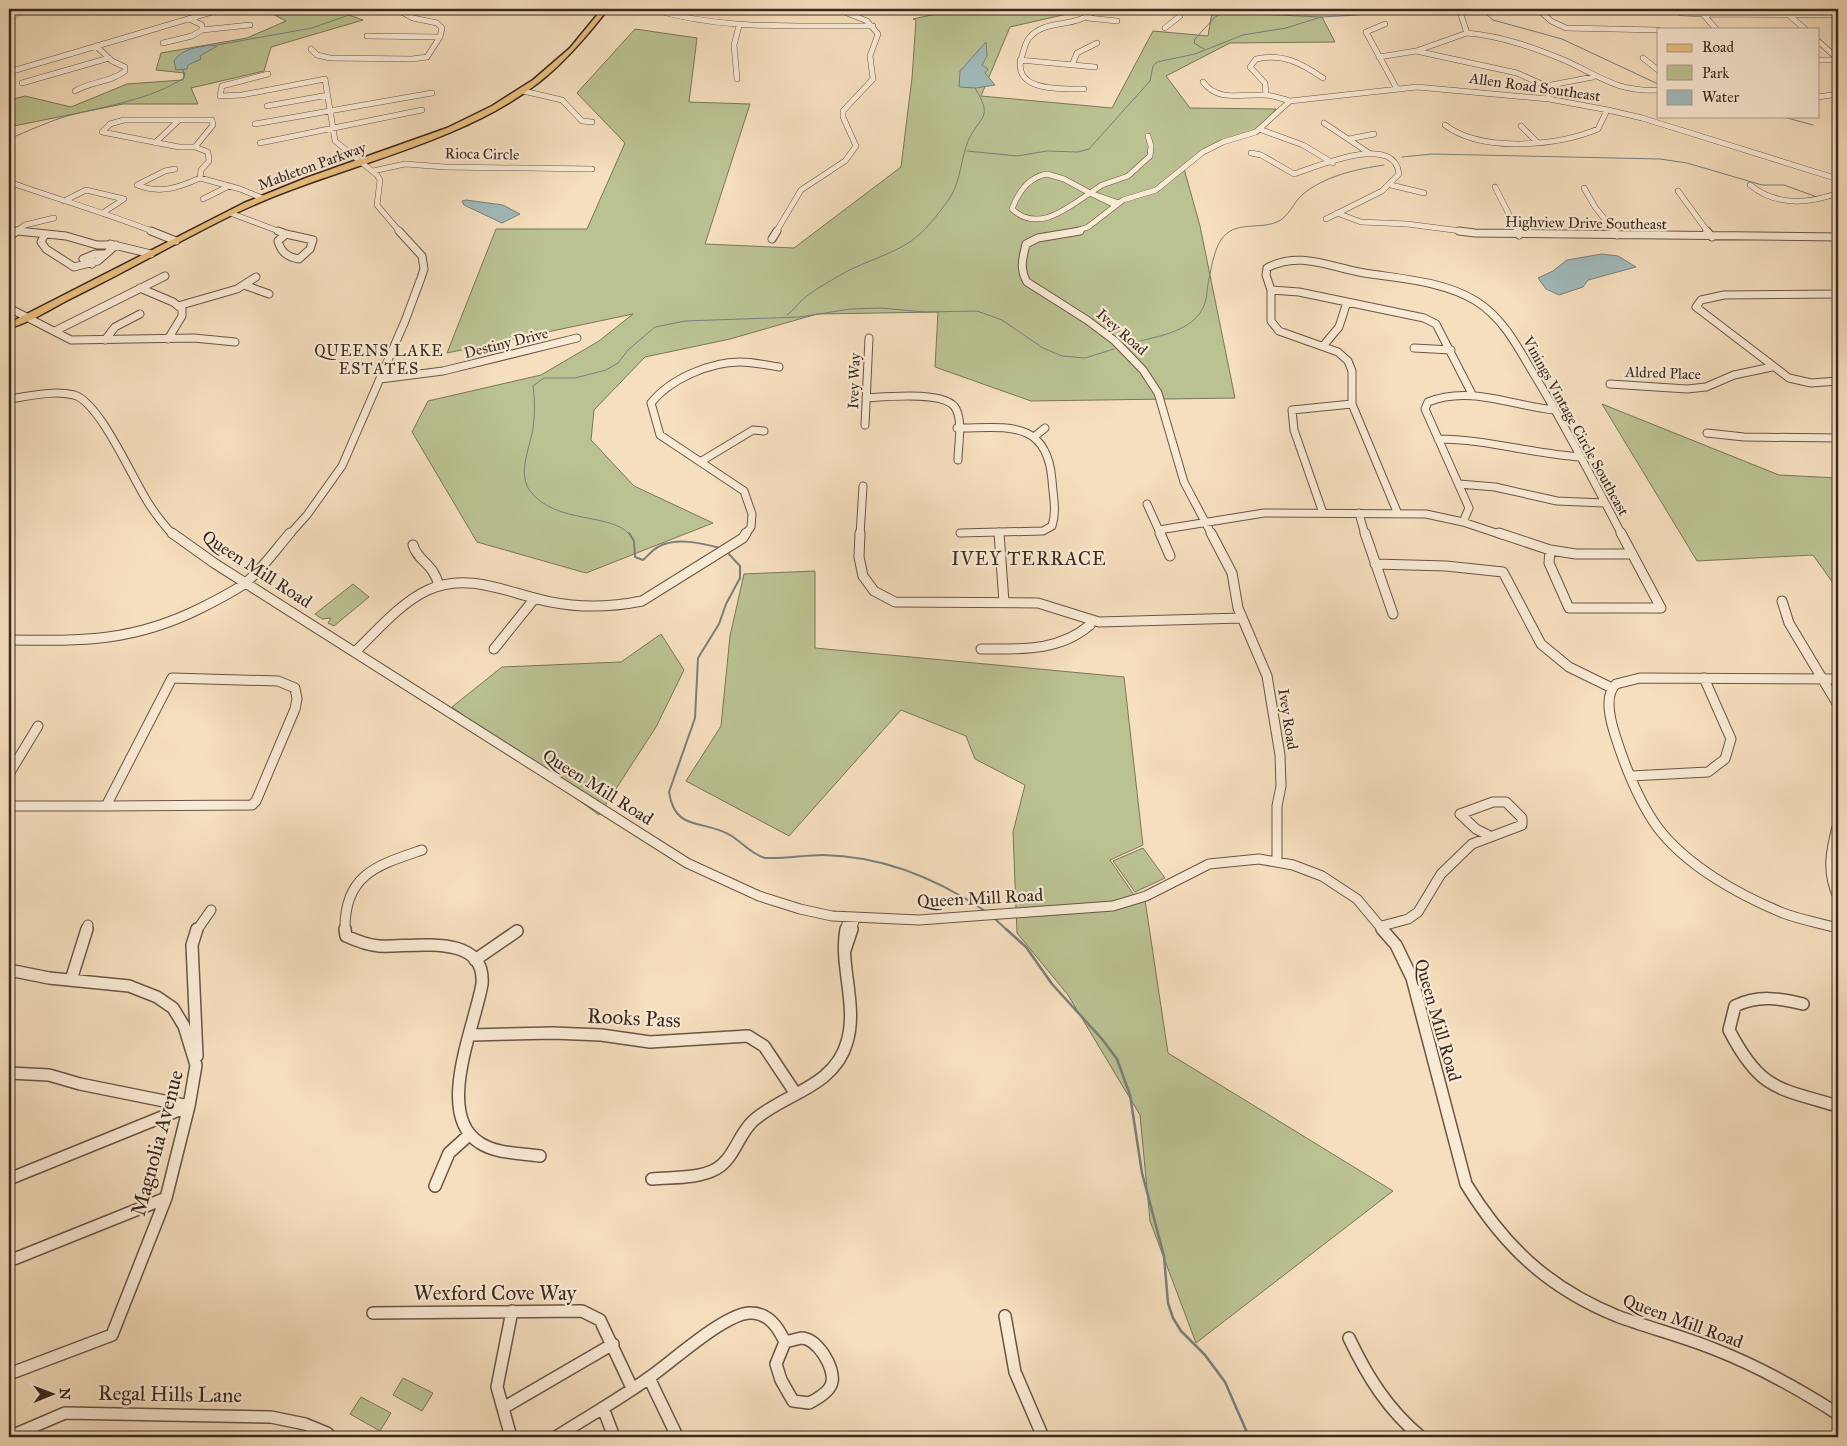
<svg xmlns="http://www.w3.org/2000/svg" width="1847" height="1446" viewBox="0 0 1847 1446" font-family="'IM FELL Great Primer',serif">
<style>
.green{fill:#bbc292;stroke:#79765a}
.water{fill:#a1babc;stroke:#77807e}
.lines{fill:none;stroke-linecap:round;stroke-linejoin:round}
.stream-far2{stroke:#77807e;stroke-width:1}
.stream-far1{stroke:#77807e;stroke-width:2}
.stream{stroke:#77807e;stroke-width:2.5}
.minor-far3-casing{stroke:#675648;stroke-width:6}
.minor-far2-casing{stroke:#675648;stroke-width:9}
.minor-far1-casing{stroke:#675648;stroke-width:11}
.minor-casing{stroke:#675648;stroke-width:14}
.major-casing{stroke:#372921;stroke-width:3}
.minor-far3{stroke:#f9ead5;stroke-width:5}
.minor-far2{stroke:#f9ead5;stroke-width:7}
.minor-far1{stroke:#f9ead5;stroke-width:9}
.minor{stroke:#f9ead5;stroke-width:11}
.major{fill:#ebc07f;fill-rule:evenodd}
.labels{text-anchor:middle;dominant-baseline:central;stroke-width:4.5;stroke-linejoin:round;paint-order:stroke}
.far-street-label{font-size:15px;fill:#372921;stroke:#f9ead5}
.far-neighbourhood-label{font-size:16px;letter-spacing:1px;fill:#372921;stroke:#f9ead5}
.street-label{font-size:18px;fill:#372921;stroke:#f9ead5}
.neighbourhood-label{font-size:19px;letter-spacing:1px;fill:#372921;stroke:#f9ead5}
.near-street-label{font-size:21px;fill:#372921;stroke:#f9ead5}
</style>
<rect width="100%" height="100%" fill="#f6dfbe"/>
<filter id="stains"><feTurbulence type="fractalNoise" baseFrequency=".004" numOctaves="4"/><feColorMatrix values="0 0 0 0 .2 0 0 0 0 .09 0 0 0 0 .02 0 0 0 .5 -.17"/></filter>
<radialGradient id="worn" r=".72"><stop offset=".6" stop-color="#630" stop-opacity="0"/><stop offset="1" stop-color="#630" stop-opacity=".3"/></radialGradient>
<!-- green -->
<path class="green" d="M283,9H332L363,20L271,47L264,71L191,88L198,104H123L9,127V100L25,96L71,107L127,84L183,80L185,73L156,70L161,53L247,38L286,21L267,11Z
M989,9H1089L1010,27L981,96L1112,108L1153,31L1208,36L1212,12L1322,17L1335,42L1230,43L1166,76L1190,108L1276,109L1264,123L1250,134L1218,142L1183,165L1200,226L1235,398L1031,401L935,367L938,312L817,314L730,339L645,357L594,410L591,440L634,486L713,523L586,573L477,542L412,432L428,401L541,375L599,341L633,314L447,353L496,229H587L625,143L577,93L635,29L697,38L689,102L750,104L705,244L794,248L901,167L912,78L916,20L913,19L949,11H987Z
M1602,404L1779,475L1838,478V590L1813,555L1697,561Z
M815,571V648L1124,677L1143,845L1110,860L1134,895L1145,900L1168,1053L1393,1191L1196,1343L1150,1221L1140,1115L1068,995L1017,933L1013,832L1025,785L975,759L966,736L901,710L789,836L686,781L721,726L730,636L744,574Z
M353,584L369,597L334,626L328,623L331,618L322,619L315,614Z
M661,634L684,670L656,727L599,815L452,707L502,667L621,662Z
M1143,848L1165,878L1135,892L1113,861Z
M403,1378L433,1393L422,1411L393,1395Z
M361,1397L391,1413L380,1431L350,1414Z"/>
<!-- water -->
<path class="water" d="M986,42L987,56L982,65L988,69L985,73L995,85L976,88L959,87L960,71Z
M211,45L217,46L200,56L201,59L188,65L187,69L176,70L174,61C181,49 198,47 211,45Z
M466,200L503,205L520,214L502,223L464,205L462,201Z
M1602,254L1618,256L1636,267L1588,280L1583,287L1559,295L1546,289L1538,278L1553,271L1567,260Z"/>
<g class="lines">
<!-- stream-far2 -->
<path class="stream-far2" d="M1463,12L1486,14L1493,20L1562,39L1658,84
M1475,12L1491,9
M217,45L312,28L366,9
M1204,49L1194,43L1195,39L1215,17L1230,9
M1780,116L1813,125
M9,139C28,131 47,122 67,116C105,106 150,100 184,78L183,70
M967,151L1017,156L1047,151L1078,152L1089,149L1150,81L1153,66L1157,62L1195,54L1243,35L1286,28L1321,17L1358,15L1389,9L1427,13L1457,11
M1402,157L1432,154L1660,159L1687,163L1762,185H1784L1817,197
M787,315C793,311 795,307 800,302C811,291 829,282 842,274C866,260 898,254 920,234C931,224 942,209 951,196C961,179 961,158 968,141C980,115 994,119 975,88
M1124,345C1151,337 1195,334 1205,303C1207,297 1207,290 1208,284C1211,271 1213,252 1221,240C1234,220 1258,230 1277,222C1289,217 1293,203 1302,195C1324,176 1357,169 1384,165
M630,535C612,512 556,525 530,491C517,473 530,448 533,428C535,414 535,400 533,386L544,378H575L606,370L618,363L628,350L655,327L685,321L800,317L850,309L881,308L925,312L977,311L1002,320L1043,348L1062,356L1085,358L1114,349"/>
<!-- stream-far1 -->
<path class="stream-far1" d="M629,533L634,541L635,557L643,560C648,556 652,550 658,547C676,537 701,543 720,548
M728,553L740,566V578L726,604L719,624L698,658L695,718L669,792C675,832 702,819 730,835C742,842 751,854 765,858C785,859 804,855 823,855C883,856 936,878 985,911
M995,919L1007,930"/>
<!-- stream -->
<path class="stream" d="M1006,929L1026,947L1052,984L1102,1039L1117,1059L1130,1095L1142,1173L1164,1256L1168,1303L1173,1318L1181,1331L1205,1355L1225,1382L1249,1437"/>
<!-- minor-far3 casing -->
<g class="minor-far3-casing">
<path id="minor-far3" d="M152,9L200,13
M652,9C723,31 799,25 873,26
M1538,9L1551,21L1566,28L1658,30
M1675,9L1681,13L1703,14L1838,15
M1703,14L1716,29
M1790,16L1805,29
M1088,18L1117,21
M9,20L23,9
M1385,24L1366,32L1397,89
M1165,28L1180,16L1177,9
M202,30L250,25
M1467,33C1501,36 1532,47 1564,60C1600,76 1616,92 1658,90
M367,36L440,37
M1818,41L1838,59
M163,43L192,36L202,30V25L189,19
M311,49L317,55L330,58L412,59L427,57L440,37L442,28L437,23L413,18L396,9
M1416,51L1517,73L1546,86L1549,99
M1379,57L1416,51L1467,33L1459,9
M1643,58L1658,70
M1020,60L1095,67
M1818,60H1838
M1072,65L1077,53L1097,43
M9,72L222,9
M268,74L222,86L220,96L242,95L325,79L335,141L377,175L380,180L377,205L400,232
M737,79L734,45L739,26
M1203,82C1218,102 1240,94 1263,95C1272,95 1281,98 1290,101
M22,83L109,58
M1546,86L1593,77
M1084,89C1062,89 1010,92 1022,56C1024,50 1025,43 1029,38C1046,17 1078,30 1095,9
M75,91C91,81 110,83 125,71V67L112,61L96,46
M523,91L562,100L582,121L592,122
M1266,95L1265,83L1250,67L1256,59C1283,53 1301,63 1323,78
M1818,97L1838,94
M267,106L328,95
M124,120H212L213,125L195,147H179L102,132L110,124Z
M1324,123L1369,153
M255,124L432,93
M1445,125C1482,153 1557,146 1598,129L1607,110
M1521,126L1536,141
M1259,129L1303,145L1333,163
M1349,139L1374,134
M155,143L179,120
M260,143L422,110
M195,147L208,152L209,161L201,170L200,178L240,189L262,198
M1251,153L1261,155L1294,174C1316,167 1395,132 1399,174L1382,191L1326,219
M175,169L165,171L137,185C160,194 178,188 200,178
M373,171L405,164L445,167L592,169
M1047,174L1064,179L1090,193C1066,209 1038,233 1012,209C1018,193 1029,177 1047,174Z
M9,182C57,199 106,213 154,232
M1391,185L1424,193
M1750,185C1776,206 1808,204 1838,193
M1495,187L1518,232
M1584,188L1595,207L1615,232
M1678,191L1708,232
M1090,193L1102,185L1128,176L1150,156L1151,146L1148,136
M203,199L229,186
M64,201L86,190L124,199L104,212
M1115,205L1090,193L1119,203
M230,213L281,232
M1337,213L1361,222L1407,224L1469,232
M9,230L29,232
M15,232L25,225L54,218
M776,232L801,190L845,161L856,146L843,117V111L873,79L870,56L878,34L867,21L837,9
M1073,232L1088,227L1123,200L1156,190L1203,152L1223,142L1256,132L1290,101L1417,87L1549,99L1608,110L1642,118L1838,179"/>
</g>
<!-- minor-far2 casing -->
<g class="minor-far2-casing">
<path id="minor-far2" d="M18,231L66,236L97,245H116
M151,231L176,241
M278,231L286,234
M1080,231L1038,238L1026,244C1023,257 1019,269 1027,282L1087,320L1115,341L1143,370L1158,393L1184,482L1212,535
M1459,231L1475,233L1838,237
M1517,231L1519,235
M1614,231L1617,235
M1707,231L1712,237
M45,234L41,242L46,249L74,267L98,261L116,245
M286,234L313,240L310,249L299,259C287,257 281,252 278,241Z
M9,237L17,231
M772,239L777,231
M110,244L151,254
M92,264L83,259L95,254H105
M244,285L269,294
M140,288L173,302L182,309V316L168,339
M1271,290L1299,292L1424,318L1436,324L1473,396
M1838,294L1724,295L1701,300L1696,307L1789,378L1811,383L1838,381
M178,306L237,289L256,277
M9,308L71,340L194,338L235,342
M55,331L165,276
M105,340L115,327L140,314
M1323,346L1339,327L1347,302
M1414,348L1451,350
M380,379L443,371L577,338
M1610,384L1687,389L1706,387L1734,375L1772,367
M866,398C884,397 947,390 956,409C963,423 958,445 958,460
M9,399C30,396 53,390 74,395C100,402 133,480 149,504C156,515 165,526 173,535
M865,425L869,338
M957,428C1005,428 1047,418 1052,480C1053,496 1057,511 1052,526L1043,531L960,533
M1707,433L1744,437L1838,438
M1034,437L1045,428
M1438,439C1486,439 1533,454 1581,457
M700,462L753,430L764,431
M1459,484L1495,487L1557,501L1604,503
M1147,504L1161,535
M1323,513L1294,430L1292,410L1352,404
M1359,513L1365,535
M1398,514L1352,404V371L1348,361L1338,352L1279,331L1271,321V290L1266,275L1267,268C1297,251 1328,266 1359,272C1398,279 1442,280 1476,301C1506,320 1520,352 1538,381C1568,431 1595,483 1622,535
M1463,522L1469,508L1425,409L1428,402C1469,385 1513,406 1555,410
M1159,530L1264,513L1426,514L1463,522L1502,535
M289,535L307,515L342,466L405,321L421,278L424,269L422,256L399,231
M745,535L751,527L752,514L744,491L660,435L651,403C670,379 710,362 740,362C753,362 766,365 779,367
M860,535L863,486"/>
</g>
<!-- minor-far1 casing -->
<g class="minor-far1-casing">
<path id="minor-far1" d="M172,533L214,563L687,863L759,896L800,909L832,916L919,920L1113,906L1146,896L1209,864L1259,859L1293,865L1322,876L1357,899L1383,930
M860,533L859,557L863,576L874,591L895,602L1038,603L1099,622L1242,618
M999,533L1004,602
M1160,533L1170,556
M1211,533L1232,573L1238,608L1267,676L1280,755L1281,786L1277,806V862
M1365,533L1393,614
M1499,533L1550,550L1576,554H1631
M413,545C418,562 433,562 439,586
M1550,550L1549,563L1569,608H1661L1621,533
M1375,564L1446,566L1503,572L1541,644L1569,667L1612,688
M1782,601L1789,623L1838,705
M9,640C83,641 133,642 201,608C215,601 231,593 244,584C261,571 276,549 290,533
M494,649L535,598
M981,649C1020,649 1058,652 1090,625V621
M355,652C377,631 400,603 428,590C469,571 510,594 551,602C581,608 612,607 642,601L743,538L746,533
M172,678L278,681L295,688L297,699L295,709L256,801L252,805L106,806Z
M1838,679L1640,678L1616,684C1603,696 1611,723 1616,738C1626,769 1639,802 1658,828C1687,866 1739,895 1783,913C1801,920 1820,923 1838,928
M9,774L38,726
M1631,776L1708,772L1725,759L1731,739L1704,678
M9,806H106
M1838,823C1831,850 1826,871 1838,897
M1382,926L1408,919L1418,912L1441,874L1472,844L1522,825V818L1506,802H1493L1460,814L1476,829L1488,835
M86,930L88,925
M197,930L211,910
M345,930C344,874 378,865 422,850
M846,930L848,918
M851,930L855,918"/>
</g>
<!-- minor casing -->
<g class="minor-casing">
<path id="minor" d="M345,929L346,936C357,941 367,945 379,946C411,948 486,931 482,984C475,1026 434,1115 480,1143C497,1154 521,1153 540,1156
M1382,929L1396,945L1412,978L1466,1184C1504,1246 1548,1288 1617,1316C1649,1328 1682,1336 1714,1349C1758,1366 1799,1389 1838,1414
M845,950L852,929
M475,960L517,931
M9,970L49,978L129,986L157,997L173,1008L184,1026L196,1065L189,1106L166,1198L112,1335L9,1374
M71,980L87,929
M1803,1004C1779,998 1758,995 1735,1006L1729,1030C1760,1090 1777,1088 1838,1106
M471,1035L553,1033L601,1035L650,1042L748,1036L764,1046L796,1094
M197,1056L192,945L197,929
M9,1073L49,1075L80,1084L189,1106
M9,1179L189,1106
M652,1179C672,1177 698,1179 716,1169C734,1159 738,1135 753,1121C784,1093 834,1088 847,1042C858,1005 839,965 846,929
M435,1186L449,1153L470,1134
M9,1261L166,1198
M373,1313L582,1311L600,1320L632,1388
M1005,1316L1015,1372L1043,1437
M801,1338C817,1338 835,1367 832,1382C830,1392 817,1399 809,1403L793,1401L781,1380L776,1364L785,1342Z
M1349,1338C1367,1376 1388,1410 1421,1437
M649,1378L675,1432
M503,1408L613,1344
M603,1408L614,1437
M9,1437L65,1413L271,1417L305,1424L327,1433L331,1437
M511,1437L497,1387L512,1311
M556,1437C587,1417 620,1399 650,1377C673,1361 723,1315 749,1313C768,1312 778,1327 785,1342"/>
</g>
<!-- major casing -->
<g class="major-casing">
<path id="major" d="M602,9H608C587,36 565,62 538,83C454,148 330,167 234,214C179,241 125,272 70,299C52,308 28,324 9,328V323L244,203L306,178L447,128L492,106L533,80L570,48Z
M1829,9H1835L1838,11V16Z"/>
</g>
<!-- minor-far3 -->
<use href="#minor-far3" class="minor-far3"/>
<!-- minor-far2 -->
<use href="#minor-far2" class="minor-far2"/>
<!-- minor-far1 -->
<use href="#minor-far1" class="minor-far1"/>
<!-- minor -->
<use href="#minor" class="minor"/>
<!-- major -->
<use href="#major" class="major"/>
</g>
<g class="labels">
<!-- far-street labels -->
<g class="far-street-label">
<text transform="translate(1535 87) rotate(8)">Allen Road Southeast</text>
<text transform="translate(482 154) rotate(1)">Rioca Circle</text>
<text transform="translate(312 166) rotate(-20)">Mableton Parkway</text>
<text transform="translate(1586 223) rotate(1)">Highview Drive Southeast</text>
<text transform="translate(1122 332) rotate(41)">Ivey Road</text>
<text transform="translate(506 343) rotate(-14)">Destiny Drive</text>
<text transform="translate(1663 373) rotate(2)">Aldred Place</text>
<text transform="translate(854 381) rotate(-88)">Ivey Way</text>
<text transform="translate(1576 426) rotate(61)">Vinings Vintage Circle Southeast</text>
<text transform="translate(1288 719) rotate(81)">Ivey Road</text>
</g>
<!-- far-neighbourhood labels -->
<g class="far-neighbourhood-label">
<text x="379" y="350">QUEENS LAKE<tspan x="379" dy="18">ESTATES</tspan></text>
</g>
<!-- street labels -->
<g class="street-label">
<text transform="translate(257 569) rotate(33)">Queen Mill Road</text>
<text transform="translate(598 787) rotate(32)">Queen Mill Road</text>
<text transform="translate(980 898) rotate(-3)">Queen Mill Road</text>
<text transform="translate(1438 1020) rotate(74)">Queen Mill Road</text>
<text transform="translate(1683 1321) rotate(20)">Queen Mill Road</text>
</g>
<!-- neighbourhood labels -->
<g class="neighbourhood-label">
<text x="1029" y="558">IVEY TERRACE</text>
</g>
<!-- near-street labels -->
<g class="near-street-label">
<text transform="translate(634 1018) rotate(3)">Rooks Pass</text>
<text transform="translate(157 1143) rotate(-75)">Magnolia Avenue</text>
<text x="495" y="1293">Wexford Cove Way</text>
<text transform="translate(170 1394) rotate(1)">Regal Hills Lane</text>
</g>
</g>
<!-- margin -->
<rect width="1847" height="1446" fill="none" stroke="#f6dfbe" stroke-width="30"/>
<rect x="10" y="10" width="1827" height="1426" fill="none" stroke="#372921" stroke-width="2.5"/>
<rect x="15" y="15" width="1817" height="1416" fill="none" stroke="#372921"/>
<!-- legend -->
<rect x="1657" y="28" width="162" height="90" fill="#f9ead5" stroke="#ab9d8d"/>
<rect x="1667" y="44" width="25" height="8" fill="#ebc07f" stroke="#ab9d8d"/>
<text x="1702" y="52" font-size="15" fill="#372921">Road</text>
<rect x="1667" y="65" width="25" height="15" fill="#bbc292" stroke="#ab9d8d"/>
<text x="1702" y="78" font-size="15" fill="#372921">Park</text>
<rect x="1667" y="90" width="25" height="15" fill="#a1babc" stroke="#ab9d8d"/>
<text x="1702" y="102" font-size="15" fill="#372921">Water</text>
<!-- north arrow -->
<g transform="translate(52 1394) rotate(89)" stroke="#f9ead5" stroke-width="4" paint-order="stroke">
<path d="M0-4L9 19L0 12L-9 19Z" fill="#372921"/>
<text y="-8" font-size="14" font-weight="bold" text-anchor="middle" fill="#372921">N</text>
</g>
<rect width="100%" height="100%" filter="url(#stains)"/>
<rect width="100%" height="100%" fill="url(#worn)"/>
</svg>
